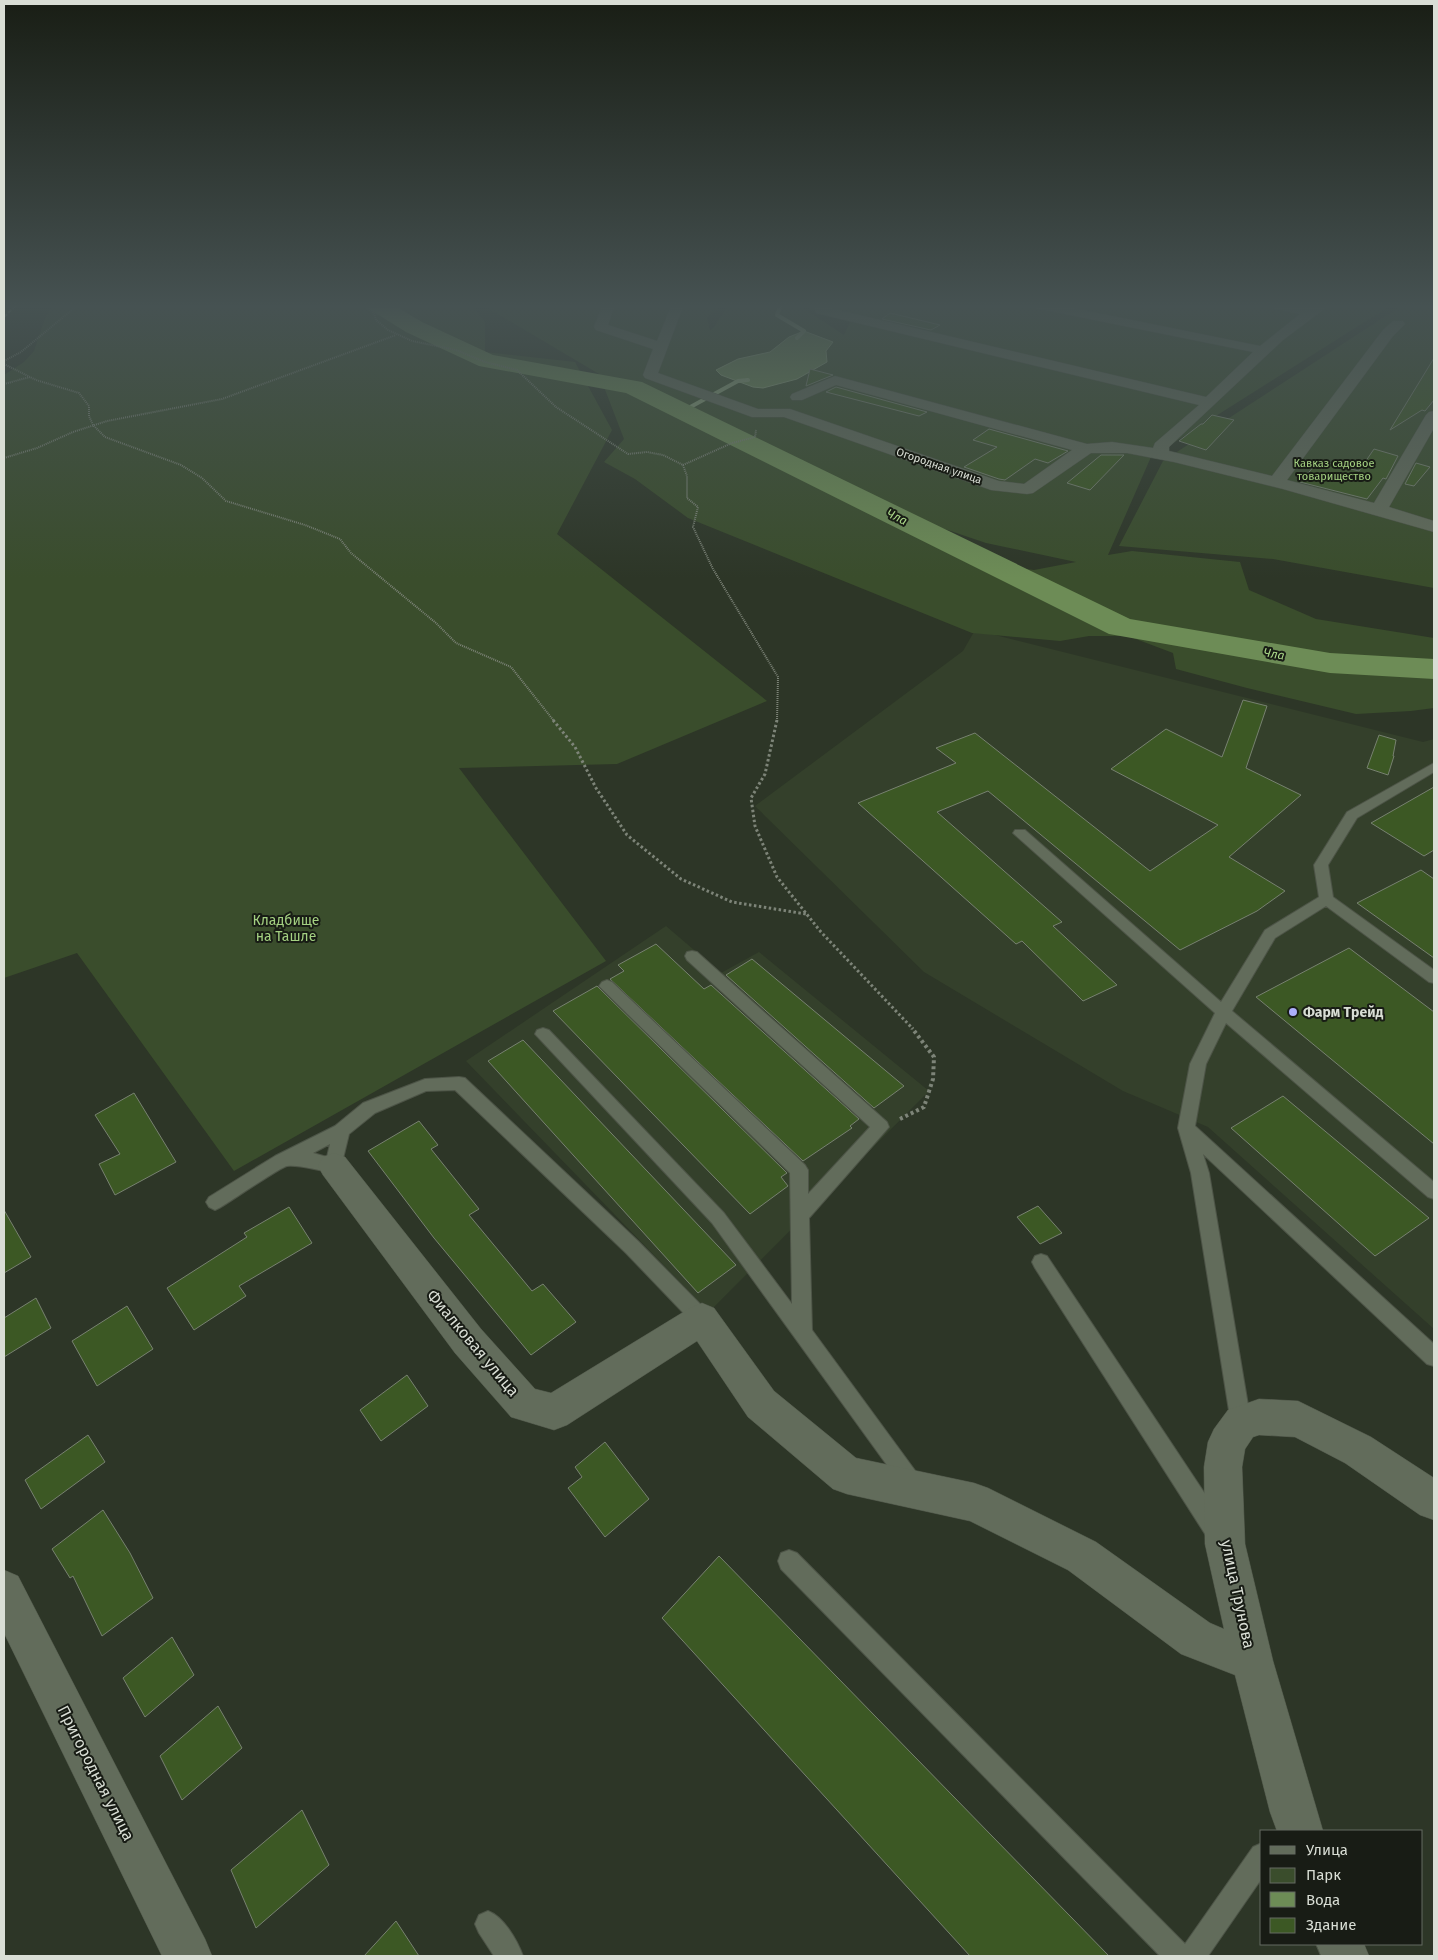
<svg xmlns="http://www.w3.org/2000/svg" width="1438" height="1960" viewBox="0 0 1438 1960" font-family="'Fira Sans',sans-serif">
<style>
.built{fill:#34402b}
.green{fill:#3a4d2c;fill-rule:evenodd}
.water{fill:#6d8c56;stroke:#8da57c}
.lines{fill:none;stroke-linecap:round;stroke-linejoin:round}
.stream{stroke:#8da57c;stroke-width:4}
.river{fill:#6d8c56;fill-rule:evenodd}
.building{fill:#3c5824;stroke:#778170}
.service-casing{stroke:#4d5447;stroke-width:2}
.minor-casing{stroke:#4d5447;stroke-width:1}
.path-far2{stroke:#7d8478;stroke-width:2;stroke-dasharray:1 1;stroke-linecap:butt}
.path-far1{stroke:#7d8478;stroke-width:3;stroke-dasharray:2.5 2.5;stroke-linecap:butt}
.path{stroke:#7d8478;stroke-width:4;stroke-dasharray:3 3;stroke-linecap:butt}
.service{fill:#626c5b;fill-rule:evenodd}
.minor{fill:#626c5b;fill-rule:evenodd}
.rail{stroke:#b2b8ae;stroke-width:2;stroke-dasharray:4 2;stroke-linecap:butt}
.poi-dot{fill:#adaffb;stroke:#181c15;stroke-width:2}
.labels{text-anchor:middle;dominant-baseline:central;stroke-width:4;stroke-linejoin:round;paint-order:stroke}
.far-park-label{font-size:11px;fill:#a4d182;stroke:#181c15}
.far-street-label{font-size:11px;fill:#d9ded5;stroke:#181c15}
.far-water-label{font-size:12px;font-style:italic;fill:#acda8a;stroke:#181c15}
.park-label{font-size:14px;fill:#a4d182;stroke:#181c15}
.poi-label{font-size:14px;font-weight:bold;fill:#d9ded5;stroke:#181c15;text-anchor:start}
.near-street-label{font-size:16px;fill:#d9ded5;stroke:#181c15}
</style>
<rect width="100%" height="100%" fill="#2d3627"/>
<!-- built -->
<path class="built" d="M975,630L1423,742L1434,739V1329L1208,1127L1123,1091L924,972L755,806L963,651Z
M666,926L721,973L759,952L929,1091L709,1312L466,1061Z"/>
<!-- green -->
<path class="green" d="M53,304H471L485,322V352L575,362L612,430L557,534L767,701L617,764L459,768L606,961L234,1171L77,953L4,978V375L24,362L34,351L45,318Z
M481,304H721L707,318L710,330L714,327L729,304H801L798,305L844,335L850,322L808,308L811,304H1393L1151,457L1108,555L1132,551L1240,562L1249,590L1316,619L1434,638V708L1411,711L1356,714L1247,688L1176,669L1173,653L1128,636H1089L1060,641L972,633L688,518L635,479L604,462L624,439L599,374ZM918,520L986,543L1076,562L1034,570L1001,566L994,556Z
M1404,304H1434V588L1273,559L1119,546L1163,461Z"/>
<!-- water -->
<path class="water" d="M804,331L833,342L826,351L827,362L797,379L763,388L753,387L721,375L716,370L738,359L770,352L789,337Z"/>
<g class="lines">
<!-- stream -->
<path class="stream" d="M781,304L777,315L804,331L797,338
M683,411L738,381L748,380"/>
<!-- river -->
<path class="river" d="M366,304H392L422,322L493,355L642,382L1130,619L1330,653L1434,659V679L1330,673L1109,634L626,393L479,366L406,332L369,309Z"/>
</g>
<!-- building -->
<path class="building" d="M890,313L940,325L931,330L882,319Z
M1434,358V400L1425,411L1422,410L1390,430Z
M810,369L833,375L806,386Z
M836,387L927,412L919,416L826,392Z
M1212,415L1234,420L1206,450L1179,441L1201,424H1203Z
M989,429L1068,451L1048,463L1035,459L1005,480L999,479L964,467L997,447L973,440Z
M1374,449L1398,456L1386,479L1383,478L1367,499L1300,482L1319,461L1359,471Z
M1101,455H1124L1090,490L1067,483Z
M1416,463L1430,467L1414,486L1405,484Z
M1243,700L1267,706L1246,768L1301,795L1229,857L1285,891L1257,911L1180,950L988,791L937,812L1062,922L1053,926L1117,985L1083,1001L1022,941L1016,944L858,803L956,763L936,748L975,733L1150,871L1218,825L1111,769L1166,729L1222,757Z
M1379,735L1396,740L1393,756H1394L1388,775L1367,768Z
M1434,787V850L1424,856L1371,823Z
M1421,870L1434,879V958L1357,903Z
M656,944L704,989L711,985L859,1119L850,1126L852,1128L803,1161L610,979L624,971L618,965Z
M1349,948L1434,1012V1144L1256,997Z
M752,959L904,1086L874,1108L726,975Z
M597,986L787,1173L781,1177L788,1186L750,1214L553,1011Z
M523,1040L736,1265L698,1293L488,1061Z
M134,1093L176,1162L115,1195L99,1164L120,1154L95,1115Z
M1283,1096L1429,1218L1375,1256L1231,1128Z
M419,1121L438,1145L431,1149L479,1209L469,1215L532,1291L543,1284L576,1322L531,1355L434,1238L368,1151Z
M1038,1206L1062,1233L1040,1244L1017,1217Z
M289,1207L312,1243L239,1286L246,1296L194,1330L167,1288L247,1237L244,1233Z
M4,1210L31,1257L4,1273Z
M36,1298L51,1328L4,1357V1318Z
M127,1306L153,1349L97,1386L72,1341Z
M407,1375L428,1406L381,1441L360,1410Z
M88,1435L105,1462L41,1509L25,1480Z
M605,1442L649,1499L605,1537L568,1488L582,1477L575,1467Z
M103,1510L130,1553L153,1598L102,1636L73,1576L70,1578L52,1549Z
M719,1556L1109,1956H970L662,1618Z
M172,1637L194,1675L145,1717L123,1678Z
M218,1706L242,1748L182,1800L160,1756Z
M302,1810L329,1865L256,1928L231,1870Z
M396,1921L419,1956H364Z"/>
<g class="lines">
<!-- service casing -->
<g class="service-casing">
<path id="service" d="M1434,763V772L1357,818L1328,865L1333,897L1434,970V983L1429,982L1326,906L1275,938L1232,1011L1434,1182V1199L1428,1197L1226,1023L1206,1064L1195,1126L1434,1344V1366L1427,1364L1203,1154L1209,1173L1251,1423L1248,1430L1241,1433L1234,1430L1231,1423L1191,1173L1178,1128L1190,1064L1215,1013L1013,833L1015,830H1025L1221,1002L1265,930L1319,897L1314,865L1347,812Z
M692,951L697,952L887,1122L889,1127L809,1218L812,1330L919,1476L922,1483L919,1490L912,1493L905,1490L712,1223L535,1034L537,1030L543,1028L549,1030L724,1213L792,1304L790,1173L599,986L602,982L607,980L612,982L805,1165L808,1170V1194L870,1127L687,960L685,956L687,952Z
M459,1077L465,1078L638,1241L709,1313L712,1319L709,1325L702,1328L695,1325L626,1253L455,1090L426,1091L375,1113L349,1134L340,1171C329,1175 303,1164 287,1166C281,1167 231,1201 221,1207L215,1210L209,1207L206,1202L209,1197L275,1156L335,1126L363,1103L425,1079ZM330,1144L327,1157L313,1153Z
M1041,1254L1047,1256L1223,1521L1226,1529L1223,1537L1215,1540L1207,1537L1035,1268L1032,1262L1035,1256Z
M789,1550L797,1553L1185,1944L1253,1847L1262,1843V1878L1208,1956H1160L781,1569L778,1561L781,1553Z
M488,1911C504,1917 517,1940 523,1956H494L479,1933L475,1924L479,1915Z"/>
</g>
<!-- minor casing -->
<g class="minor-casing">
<path id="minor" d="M603,304H615L608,325L657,341L672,304H684L658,373L758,409H790L999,481L1024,484L1072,450L836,385L802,400H792L790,397L792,394L835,376L1087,444L1112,442L1153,448L1155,443L1199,405L816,313L815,310L816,307L821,306L1206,397L1253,352L1035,308L1029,304H1053L1260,346L1300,314L1266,307L1265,304H1289L1309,308L1316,304H1331L1283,340L1169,447V451L1272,476L1383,330L1393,321H1403L1405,324L1393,336L1287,480L1374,503L1426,415L1429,412L1434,411V428L1389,507L1434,521V532L1283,489L1174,462L1127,453H1091L1033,493L1027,494L991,490L784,417H752L645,378L643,375L653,349L596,330L594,327Z
M334,1153L345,1157L481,1329L535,1389L551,1393L690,1308L702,1303L714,1308L774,1391L856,1458L974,1483L988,1488L1096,1542L1210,1623L1224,1629L1205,1544L1204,1467L1208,1442L1214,1429L1228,1410L1259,1399L1298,1401L1371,1437L1434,1478V1520L1420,1515L1345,1463L1295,1437L1259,1435L1253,1437L1245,1449L1242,1467L1245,1544L1273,1661L1323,1831H1277L1270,1812L1235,1675L1181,1654L1068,1570L970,1521L847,1494L833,1489L748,1417L697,1341L567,1425L554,1430L511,1417L455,1353L323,1175L318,1166L323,1157Z
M4,1570L18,1576L205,1939L212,1956H162L4,1633Z
M1316,1944H1364L1369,1956H1321Z"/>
</g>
<!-- path-far2 -->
<path class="path-far2" d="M361,304L374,313L376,320L388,330L412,341L456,350L485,362L517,370L556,407L628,454L647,452L663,455L683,465L687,476V498L698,507L693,527L713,569L778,677L777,721
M4,361L21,352L79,304
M4,364L36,380L79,393L89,406V416L93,425L105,437L181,465L202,478L226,501L305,525L340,539L351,553L436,623L456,643L511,667L554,721
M4,384L30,377
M4,458L37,448L73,432L107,421L222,399L396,335
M683,465L732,443L755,437L756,430"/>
<!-- path-far1 -->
<path class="path-far1" d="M553,720L575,747L596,788L627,835L681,879L732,902L806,914
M777,720L765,774L751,798L755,826L777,877L821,932L913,1029"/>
<!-- path -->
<path class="path" d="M900,1119L924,1107L933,1079L934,1057L912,1028"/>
<!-- service -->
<use href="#service" class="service"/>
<!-- minor -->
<use href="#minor" class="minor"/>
<!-- rail -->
<path class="rail" d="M4,317L17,304"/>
</g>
<!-- sky -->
<linearGradient id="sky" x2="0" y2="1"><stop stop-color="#191e15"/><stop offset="0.53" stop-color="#465252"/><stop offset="1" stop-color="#465252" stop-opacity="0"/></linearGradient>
<rect width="1438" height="578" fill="url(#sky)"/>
<!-- markers -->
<circle class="poi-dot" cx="1293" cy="1012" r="5"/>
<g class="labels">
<!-- far-park labels -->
<g class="far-park-label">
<text x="1334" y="463">Кавказ садовое<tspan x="1334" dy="13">товарищество</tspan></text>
</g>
<!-- far-street labels -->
<g class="far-street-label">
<text transform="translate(939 466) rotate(19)">Огородная улица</text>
</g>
<!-- far-water labels -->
<g class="far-water-label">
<text transform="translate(897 517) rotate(26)">Чла</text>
<text transform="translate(1274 654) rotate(10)">Чла</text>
</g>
<!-- park labels -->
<g class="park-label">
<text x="286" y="920">Кладбище<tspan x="286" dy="16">на Ташле</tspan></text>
</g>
<!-- poi labels -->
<g class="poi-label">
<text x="1303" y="1012">Фарм Трейд</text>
</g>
<!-- near-street labels -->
<g class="near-street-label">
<text transform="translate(473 1343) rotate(50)">Фиалковая улица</text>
<text transform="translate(1238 1594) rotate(78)">улица Трунова</text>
<text transform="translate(96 1773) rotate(63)">Пригородная улица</text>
</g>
</g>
<!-- border -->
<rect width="1438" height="1960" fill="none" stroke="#d9ded5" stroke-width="10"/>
<!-- legend -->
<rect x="1260" y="1830" width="162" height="115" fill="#181c15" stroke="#656a62"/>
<rect x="1270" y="1846" width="25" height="8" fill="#626c5b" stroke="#656a62"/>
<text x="1306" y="1855" font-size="15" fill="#d9ded5">Улица</text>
<rect x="1270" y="1868" width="25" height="15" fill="#3a4d2c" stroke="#656a62"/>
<text x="1306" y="1880" font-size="15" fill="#d9ded5">Парк</text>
<rect x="1270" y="1892" width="25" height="15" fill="#6d8c56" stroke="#656a62"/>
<text x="1306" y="1905" font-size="15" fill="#d9ded5">Вода</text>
<rect x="1270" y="1918" width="25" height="15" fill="#3c5824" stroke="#656a62"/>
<text x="1306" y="1930" font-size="15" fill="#d9ded5">Здание</text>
</svg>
